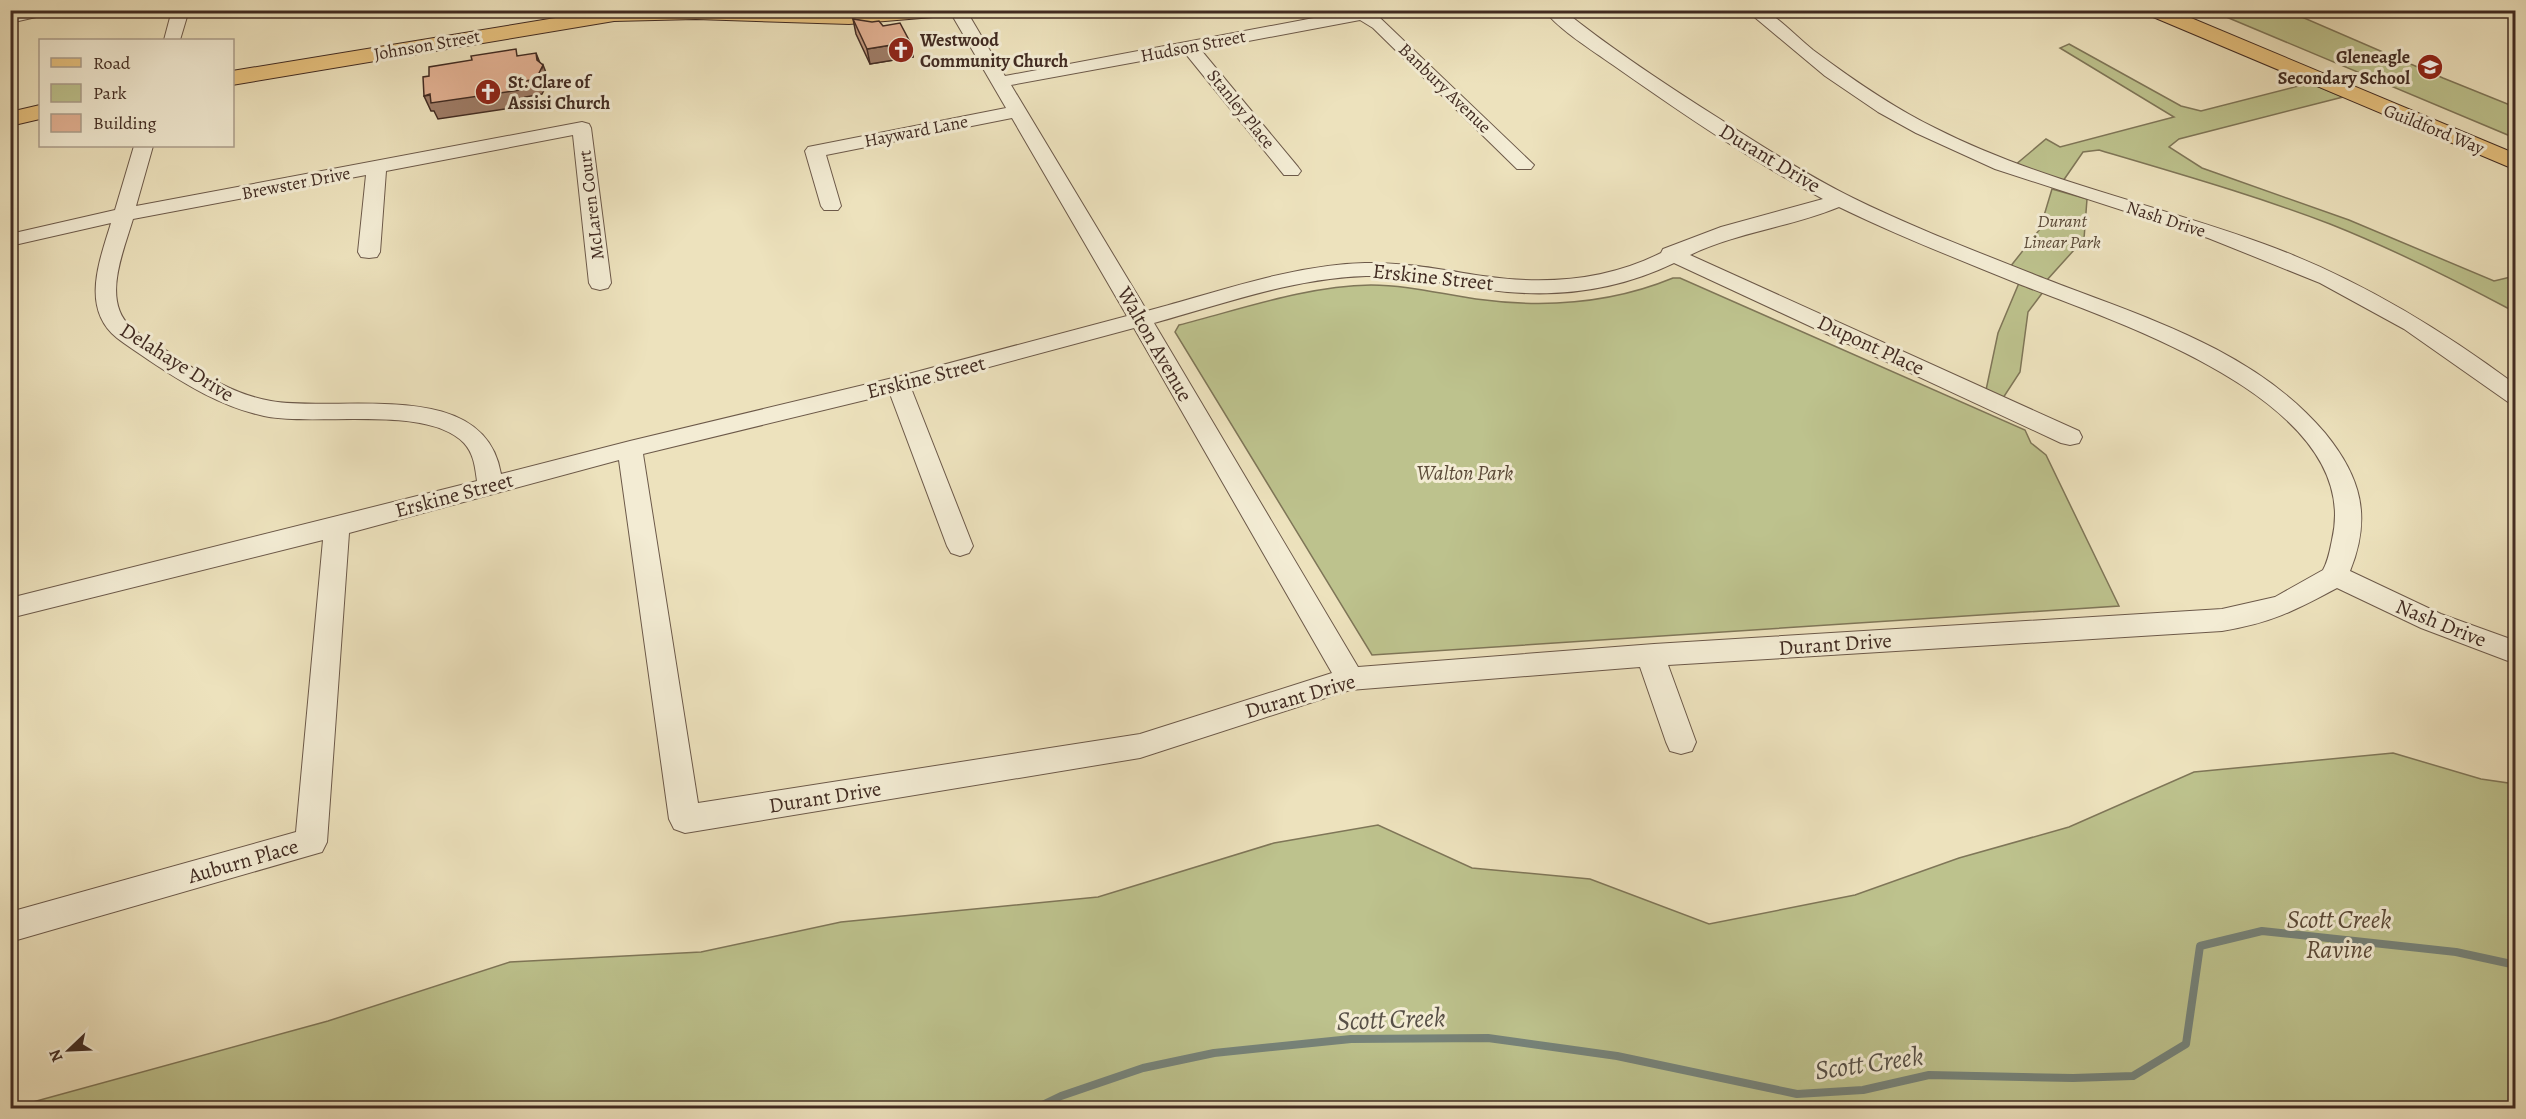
<svg xmlns="http://www.w3.org/2000/svg" width="2526" height="1119" viewBox="0 0 2526 1119" font-family="Alegreya,serif">
<style>
.green{fill:#bdc28d;stroke:#7f7658;stroke-width:1.5}
.lines{fill:none;stroke-linecap:round;stroke-linejoin:round}
.stream{stroke:#76837a;stroke-width:8}
.minor-casing{stroke:#6c5949;stroke-width:2}
.major-casing{stroke:#412b22;stroke-width:2}
.minor{fill:#f3ecd4;fill-rule:evenodd}
.major{fill:#e6c17e;fill-rule:evenodd}
.wall{fill:#c3997f;stroke:#412b22;stroke-width:1.5}
.shaded-wall{fill:#9f7d68;stroke:#412b22;stroke-width:1.5}
.building{fill:#e3b294;stroke:#412b22;stroke-width:1.5}
.labels{text-anchor:middle;dominant-baseline:central;stroke-width:6;stroke-linejoin:round;paint-order:stroke}
.far-poi-label{font-size:18px;font-weight:bold;fill:#412b22;stroke:#f3ecd4;text-anchor:start}
.far-street-label{font-size:18px;fill:#412b22;stroke:#f3ecd4}
.far-park-label{font-size:18px;font-style:italic;fill:#5a4937;stroke:#f3ecd4}
.street-label{font-size:21px;fill:#412b22;stroke:#f3ecd4}
.park-label{font-size:21px;font-style:italic;fill:#5a4937;stroke:#f3ecd4}
.near-park-label{font-size:26px;font-style:italic;fill:#5a4937;stroke:#f3ecd4}
.near-water-label{font-size:27px;font-style:italic;fill:#575047;stroke:#f3ecd4}
</style>
<rect width="100%" height="100%" fill="#ede2bd"/>
<filter id="stains"><feTurbulence type="fractalNoise" baseFrequency=".00333" numOctaves="4"/><feColorMatrix values="0 0 0 0 .2 0 0 0 0 .09 0 0 0 0 .02 0 0 0 .5 -.17"/></filter>
<radialGradient id="worn" r=".72"><stop offset=".6" stop-color="#630" stop-opacity="0"/><stop offset="1" stop-color="#630" stop-opacity=".3"/></radialGradient>
<!-- green -->
<path class="green" d="M2212,11H2288L2443,78L2515,107V138Z
M2069,44L2181,106L2201,111L2310,83L2343,97L2179,139L2169,147L2202,168L2349,220L2494,281L2515,276V312C2455,280 2393,249 2330,224C2254,195 2176,173 2099,150L2083,152L2063,181L2014,166L2046,139L2060,147L2174,117L2060,48Z
M2052,189L2087,199L2084,239L2046,281L2010,267L2040,229Z
M1673,278H1680L2025,430L2031,443L2046,455L2119,606L1372,655L1175,332L1179,325C1242,309 1306,286 1371,285C1407,285 1441,294 1476,299C1542,308 1610,304 1673,278Z
M2019,283L2043,292L2028,312L2020,372L2003,398L1986,390L1998,333Z
M2393,753L2481,779L2515,784V1108H11L328,1021L510,962L701,952L841,922L1098,897L1274,843L1378,825L1472,868L1590,879L1709,924L1855,895L1959,858L2069,827L2194,772Z"/>
<g class="lines">
<!-- stream -->
<path class="stream" d="M1036,1108L1061,1096L1143,1068L1214,1053L1351,1039L1488,1038L1617,1056L1797,1094L1863,1090L1929,1075L2073,1078L2133,1076L2186,1044L2200,946L2262,931L2456,952L2516,965"/>
<!-- minor casing -->
<g class="minor-casing">
<path id="minor" d="M20,10H51L49,14L10,23V13Z
M172,10H189L180,40H164Z
M949,10H966L1005,76L1356,10H1394L1392,14L1378,16L1534,165L1531,169H1517L1373,28L1360,20L1201,50L1298,167L1301,171L1298,175H1284L1185,53L1011,85L1147,311C1218,292 1291,265 1365,263C1405,262 1444,270 1483,276C1544,285 1605,281 1661,253L1663,249L1721,227L1823,199C1750,160 1680,112 1613,65C1592,50 1559,30 1544,10H1563C1613,50 1666,85 1720,119C1763,147 1807,175 1853,198C1916,229 1983,254 2048,280C2146,318 2255,350 2325,433C2361,477 2372,517 2350,571L2441,614L2516,641V664L2421,628L2337,588C2294,611 2271,623 2222,631L1668,665L1696,742L1692,751L1681,754L1670,751L1666,742L1640,667L1350,690L1140,758L685,833L674,829L669,819L619,460L349,533L327,842L322,852L10,942V912L296,832L323,540L10,618V598L477,481C475,467 474,454 464,443C426,404 317,427 264,416C222,407 186,385 150,361C139,353 127,346 117,338C80,308 100,260 111,223L10,246V234L115,210L134,146H153L136,206L582,122L589,124L591,128L611,283L608,288L600,290L592,288L589,283L573,135L386,171L380,252L377,257L369,258L361,257L358,252L366,175L133,219C124,250 101,301 131,327C143,338 160,346 173,355C203,375 235,395 271,401C341,413 485,376 501,474L630,441L897,377L1127,316L1012,118L826,155L841,206L838,210H824L821,206L805,151L808,147L1006,108ZM1839,207C1898,236 1958,259 2019,284C2115,322 2365,401 2332,540C2330,550 2328,561 2323,570L2275,597L2222,609L1654,644L1358,667L1154,323C1223,304 1294,278 1366,276C1406,275 1444,284 1483,289C1548,299 1614,292 1674,263L2061,443L2070,445L2079,443L2082,437L2079,431L1690,255C1738,232 1791,227 1839,207ZM1134,328L1332,673L1140,734L698,803L643,454L890,394L947,546L951,553L960,556L969,553L973,546L911,388Z
M1746,10C1753,10 1762,9 1768,12C1784,23 1798,38 1813,50C1852,79 1892,107 1935,128C2039,181 2155,204 2264,244C2355,277 2438,327 2516,385V405L2508,402L2404,329L2320,283L2208,238L1995,169L1916,133L1878,112L1825,76Z"/>
</g>
<!-- major casing -->
<g class="major-casing">
<path id="major" d="M604,10H955L952,14L945,16L849,24L696,19L614,21L232,85V71Z
M2143,10H2172L2516,154V170L2146,14Z
M40,105V119L10,126V112Z"/>
</g>
<!-- minor -->
<use href="#minor" class="minor"/>
<!-- major -->
<use href="#major" class="major"/>
</g>
<!-- wall -->
<path class="wall" d="M853,19L883,26L910,42L913,57L870,64L856,34Z"/>
<!-- shaded-wall -->
<path class="shaded-wall" d="M910,42L913,57L870,64L867,49Z
M536,53L542,68L543,65L549,80L542,94L525,97L526,106L438,119L434,111H431L424,96L519,82L537,60Z"/>
<!-- building -->
<path class="building" d="M853,19L872,22L879,21L883,26L900,23L910,42L867,49Z
M516,49L517,56L536,53L537,60L543,65L536,79L519,82L520,90L431,103L430,94L424,96L423,77L429,76V67L472,60L471,56Z"/>
<!-- icons -->
<defs>
<g id="church-disc" transform="scale(1.35)"><circle r="9.5" fill="#8f2418" stroke="#f3ecd4"/><path d="M-1.2-6h2.4v3.5h3.3v2.4h-3.3V6h-2.4V-.1h-3.3v-2.4h3.3Z" fill="#fff"/></g>
<g id="school-disc" transform="scale(1.35)"><circle r="9.5" fill="#8f2418" stroke="#f3ecd4"/><path d="M0-5L7-2L0 1L-7-2ZM-4 1L0 2.5L4 1V4Q0 6-4 4Z" fill="#fff"/></g>
</defs>
<g fill-rule="evenodd">
<use href="#church-disc" x="901" y="50"/>
<use href="#school-disc" x="2430" y="67"/>
<use href="#church-disc" x="488" y="92"/>
</g>
<g class="labels">
<!-- far-poi labels -->
<g class="far-poi-label">
<text x="920" y="40">Westwood<tspan x="920" dy="21">Community Church</tspan></text>
<text x="2410" y="57" text-anchor="end">Gleneagle<tspan x="2410" dy="21">Secondary School</tspan></text>
<text x="508" y="82">St. Clare of<tspan x="508" dy="21">Assisi Church</tspan></text>
</g>
<!-- far-street labels -->
<g class="far-street-label">
<text transform="translate(427 45) rotate(-10)">Johnson Street</text>
<text transform="translate(1193 46) rotate(-11)">Hudson Street</text>
<text transform="translate(1445 88) rotate(44)">Banbury Avenue</text>
<text transform="translate(1241 109) rotate(51)">Stanley Place</text>
<text transform="translate(2434 129) rotate(22)">Guildford Way</text>
<text transform="translate(916 131) rotate(-11)">Hayward Lane</text>
<text transform="translate(296 183) rotate(-11)">Brewster Drive</text>
<text transform="translate(591 205) rotate(-97)">McLaren Court</text>
<text transform="translate(2166 219) rotate(18)">Nash Drive</text>
</g>
<!-- far-park labels -->
<g class="far-park-label">
<text x="2062" y="221">Durant<tspan x="2062" dy="21">Linear Park</tspan></text>
</g>
<!-- street labels -->
<g class="street-label">
<text transform="translate(1770 158) rotate(31)">Durant Drive</text>
<text transform="translate(1433 277) rotate(6)">Erskine Street</text>
<text transform="translate(1155 344) rotate(60)">Walton Avenue</text>
<text transform="translate(1871 345) rotate(25)">Dupont Place</text>
<text transform="translate(177 362) rotate(32)">Delahaye Drive</text>
<text transform="translate(926 377) rotate(-14)">Erskine Street</text>
<text transform="translate(454 495) rotate(-15)">Erskine Street</text>
<text transform="translate(2441 623) rotate(22)">Nash Drive</text>
<text transform="translate(1835 644) rotate(-4)">Durant Drive</text>
<text transform="translate(1300 696) rotate(-16)">Durant Drive</text>
<text transform="translate(825 797) rotate(-9)">Durant Drive</text>
<text transform="translate(243 861) rotate(-16)">Auburn Place</text>
</g>
<!-- park labels -->
<g class="park-label">
<text x="1465" y="473">Walton Park</text>
</g>
<!-- near-park labels -->
<g class="near-park-label">
<text x="2339" y="919">Scott Creek<tspan x="2339" dy="30">Ravine</tspan></text>
</g>
<!-- near-water labels -->
<g class="near-water-label">
<text transform="translate(1391 1019) rotate(-2)">Scott Creek</text>
<text transform="translate(1869 1063) rotate(-8)">Scott Creek</text>
</g>
</g>
<!-- margin -->
<rect width="2526" height="1119" fill="none" stroke="#ede2bd" stroke-width="36"/>
<rect x="12" y="12" width="2502" height="1095" fill="none" stroke="#412b22" stroke-width="3"/>
<rect x="18" y="18" width="2490" height="1083" fill="none" stroke="#412b22" stroke-width="1.5"/>
<!-- legend -->
<rect x="39" y="39" width="195" height="108" fill="#f3ecd4" stroke="#ac9f8d" stroke-width="1.5"/>
<rect x="51" y="58" width="30" height="9" fill="#e6c17e" stroke="#ac9f8d" stroke-width="1.5"/>
<text x="93" y="69" font-size="18" fill="#412b22">Road</text>
<rect x="51" y="84" width="30" height="18" fill="#bdc28d" stroke="#ac9f8d" stroke-width="1.5"/>
<text x="93" y="99" font-size="18" fill="#412b22">Park</text>
<rect x="51" y="114" width="30" height="18" fill="#e3b294" stroke="#ac9f8d" stroke-width="1.5"/>
<text x="93" y="129" font-size="18" fill="#412b22">Building</text>
<!-- north arrow -->
<g transform="translate(69 1050) rotate(247)" stroke="#f3ecd4" stroke-width="4.5" paint-order="stroke">
<path d="M0-4.5L10 22L0 15L-10 22Z" fill="#412b22"/>
<text y="-9" font-size="16" font-weight="bold" text-anchor="middle" fill="#412b22">N</text>
</g>
<rect width="100%" height="100%" filter="url(#stains)"/>
<rect width="100%" height="100%" fill="url(#worn)"/>
</svg>
